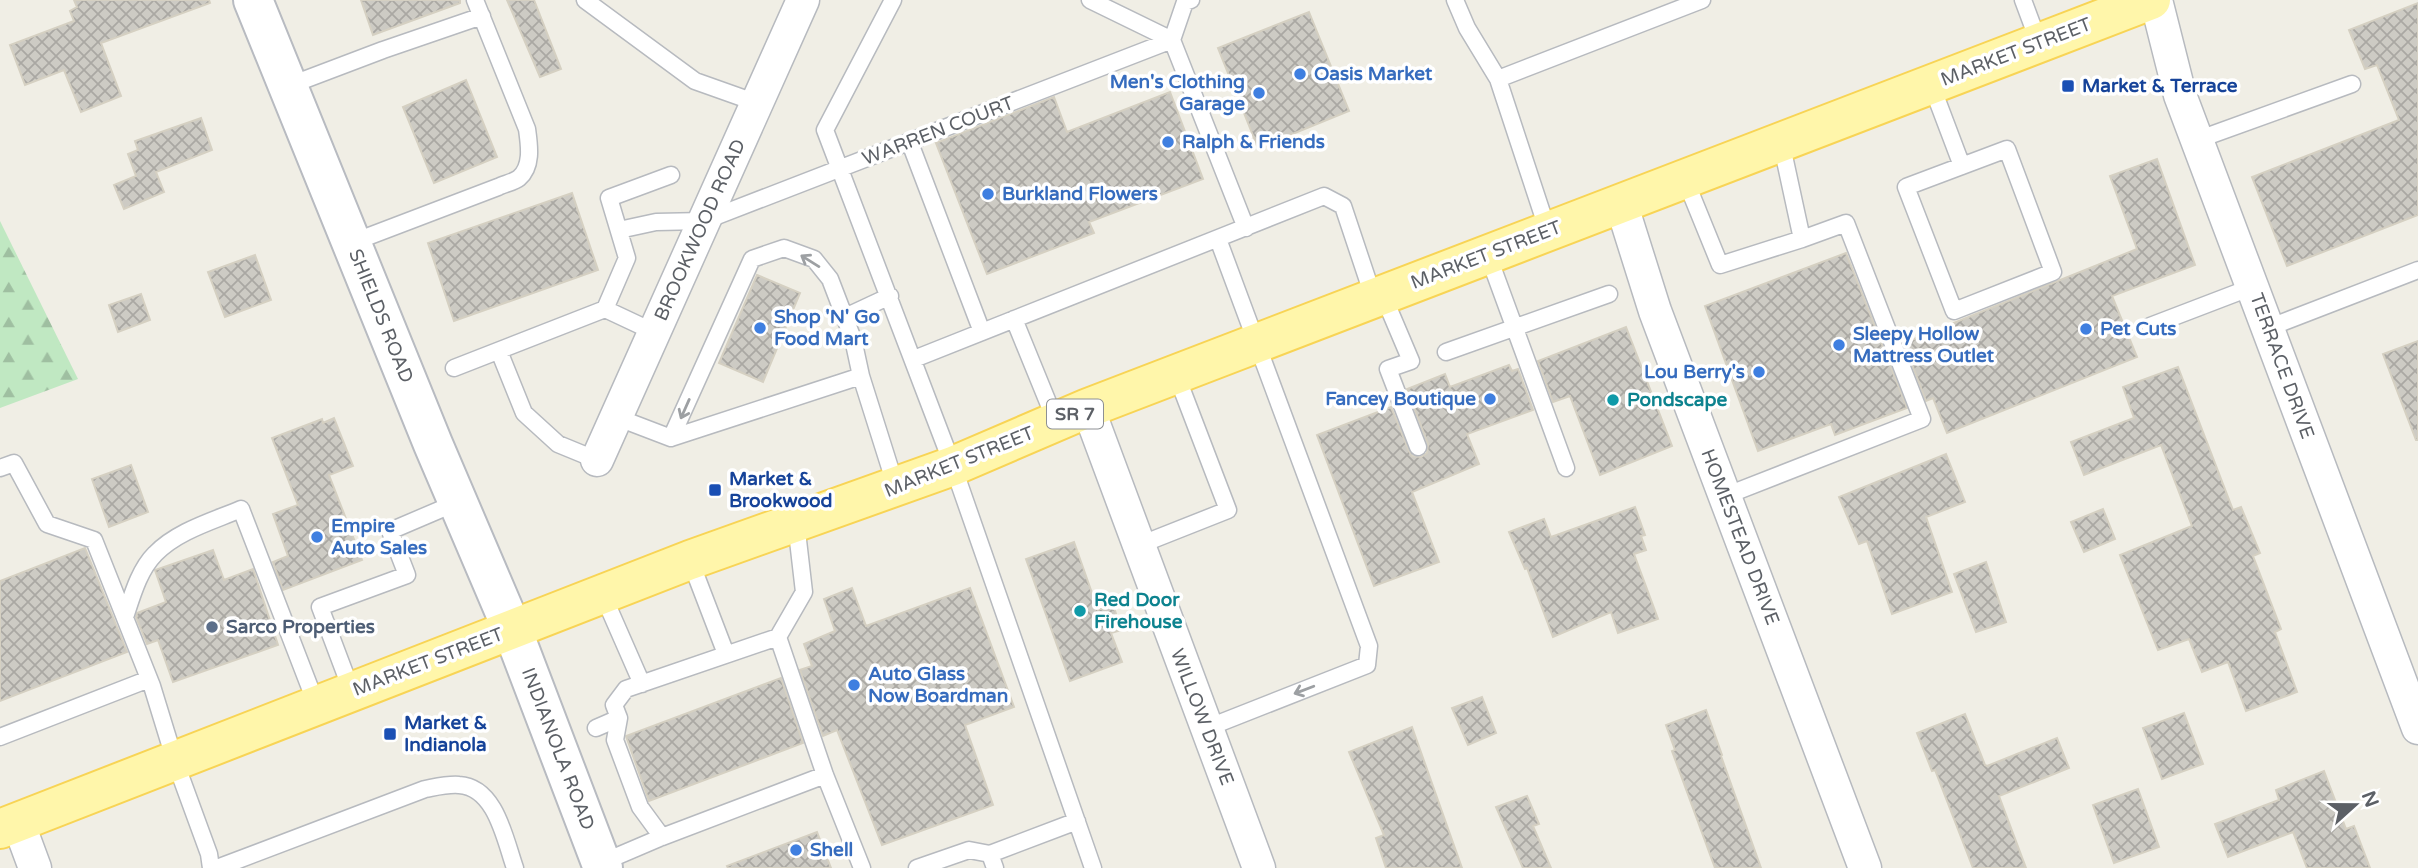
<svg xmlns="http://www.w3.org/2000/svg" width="2418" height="868" viewBox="0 0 2418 868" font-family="'Varela Round',sans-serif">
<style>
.forest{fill:url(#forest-firs)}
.building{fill:url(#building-cross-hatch);stroke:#d5d0c2;stroke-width:2}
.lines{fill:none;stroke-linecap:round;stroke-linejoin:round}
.lane-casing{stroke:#b7babf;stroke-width:19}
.street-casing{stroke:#b7babf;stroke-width:35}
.secondary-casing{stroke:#b8bbc1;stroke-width:42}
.primary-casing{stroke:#f8d455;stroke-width:42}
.lane{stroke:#fff;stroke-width:16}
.street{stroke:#fff;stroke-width:32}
.secondary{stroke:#fff;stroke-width:38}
.primary{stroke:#fff6aa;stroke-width:38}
.oneway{stroke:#9da0a3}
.shop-dot{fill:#3f7fe0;stroke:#fff;stroke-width:2.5}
.transit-dot{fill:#1a4fb4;stroke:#fff;stroke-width:2.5}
.culture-dot{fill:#0f9aa8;stroke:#fff;stroke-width:2.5}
.service-dot{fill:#5c6f8a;stroke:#fff;stroke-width:2.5}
.labels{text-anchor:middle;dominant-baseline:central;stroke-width:7;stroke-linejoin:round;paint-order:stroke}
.shield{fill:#fff;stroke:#8d9094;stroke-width:2}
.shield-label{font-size:18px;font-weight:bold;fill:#5c6066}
.street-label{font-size:19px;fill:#5c6066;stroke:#fff}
.shop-label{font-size:19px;font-weight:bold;fill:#366cbe;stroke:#fff;text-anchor:start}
.transit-label{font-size:19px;font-weight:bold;fill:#164399;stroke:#fff;text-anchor:start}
.culture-label{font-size:19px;font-weight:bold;fill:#0d838f;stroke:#fff;text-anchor:start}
.service-label{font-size:19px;font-weight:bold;fill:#4e5e75;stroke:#fff;text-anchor:start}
</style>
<defs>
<pattern id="forest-firs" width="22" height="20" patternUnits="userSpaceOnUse" patternTransform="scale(1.75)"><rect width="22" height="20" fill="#c0e8c2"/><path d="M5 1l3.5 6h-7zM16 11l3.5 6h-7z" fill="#9fbfa1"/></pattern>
<pattern id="building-cross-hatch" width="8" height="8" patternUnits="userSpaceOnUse" patternTransform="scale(1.75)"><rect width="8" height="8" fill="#cdcbc4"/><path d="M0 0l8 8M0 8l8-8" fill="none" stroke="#aaa8a3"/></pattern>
</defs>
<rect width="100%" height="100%" fill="#f0eee5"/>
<!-- forest -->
<path class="forest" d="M0,221L78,379L0,408Z"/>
<!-- building -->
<path class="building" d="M74,0H209L210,3L101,43L121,96L81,112L64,70L25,85L10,45L74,21L70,11L77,7Z
M361,0H460V3L373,35Z
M507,0H534L561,69L540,77Z
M2418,3V215L2287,266L2252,177L2399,120L2377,65L2365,69L2349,30Z
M1309,12L1349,111L1258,148L1218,48Z
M466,80L497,157L434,183L403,107Z
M1170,92L1203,179L1089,222L1094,233L987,274L936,143L1054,97L1067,132Z
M201,118L212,150L156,172L164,192L124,209L114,185L136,176L128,154L138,150L135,141Z
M2157,159L2195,265L2112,296L2137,357L1947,433L1933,398L1926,401L1904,343L2137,249L2110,176Z
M572,193L598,270L454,321L428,243Z
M1846,253L1907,408L1835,435L1831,424L1758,451L1705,306Z
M255,255L271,300L225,317L208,272Z
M757,275L800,293L763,382L719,363Z
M141,294L150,320L118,332L109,305Z
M1626,327L1672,446L1600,475L1570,396L1553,402L1538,361Z
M2418,341V440H2416L2383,354Z
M1509,365L1512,371L1518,369L1533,410L1467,434L1479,464L1412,492L1439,562L1374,586L1317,435L1391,407L1409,451L1412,456L1421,457L1427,453L1428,444L1407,389L1445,374L1450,387Z
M2178,367L2233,510L2241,507L2260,553L2253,556L2281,629L2275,632L2297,692L2246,711L2228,662L2202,672L2189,639L2158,650L2120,555L2192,526L2161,445L2084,475L2071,442L2134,418L2123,387Z
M334,418L353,466L329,475L362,560L283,590L273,562L288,556L273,514L298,505L272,438L322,419L323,423Z
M1946,454L1965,502L1926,517L1952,592L1892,614L1867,541L1859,544L1839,497Z
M131,465L148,512L109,527L92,479Z
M1635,507L1645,535L1641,536L1646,550L1634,554L1658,619L1618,633L1611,612L1553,637L1527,568L1525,569L1509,532L1544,519L1551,537Z
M2103,509L2115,539L2084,552L2071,522Z
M1074,542L1098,610L1113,604L1121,630L1111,633L1122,662L1070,681L1026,559Z
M85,548L127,652L0,701V581Z
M213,550L224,580L253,569L278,645L173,682L158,640L147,644L136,617L137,613L166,602L155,570Z
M1986,562L2006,622L1976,632L1954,574Z
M852,588L866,626L970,588L1014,707L965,725L993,805L882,845L837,730L823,736L800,670L812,666L804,644L835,631L824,599Z
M781,678L803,743L649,801L626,736Z
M1482,697L1496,733L1468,745L1452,708Z
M1706,710L1722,755L1721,756L1761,868H1715L1672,751L1675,750L1666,725Z
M2184,713L2203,764L2162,779L2143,728Z
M1965,714L1985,765L1987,766L2057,738L2069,768L1999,796L2026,868H1973L1935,770L1932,771L1917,733Z
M1412,727L1451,837L1462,868H1386L1376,838L1384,835L1349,752Z
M2324,771L2346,829L2354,826L2370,868H2307L2293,832L2228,857L2215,824L2279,800L2276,790Z
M2138,789L2159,847L2114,863L2093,805Z
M1527,796L1539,824L1533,826L1551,868H1523L1496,807Z
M817,832L831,868H728L727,866Z"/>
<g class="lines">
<!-- lane casing -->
<g class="lane-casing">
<path id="lane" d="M585,0L695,81L757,103
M893,0L825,130L953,466L1093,868
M1090,0L1172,40
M1191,0L1185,2L1172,40L1246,228
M1455,0L1467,28L1498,79
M2023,0L2039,43
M1931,84L1962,166
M288,86L383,50L482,16
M2197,140L2352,84
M910,143L982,332
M2007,149L2053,272L1954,311L1906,187Z
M1685,179L1720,265L1802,239L1781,142
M619,230L656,222L704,221L1172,40
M1548,231L1498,79L1702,0
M351,243L498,187C504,184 514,182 519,178C533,166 529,144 527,129L475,0
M1488,255L1566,468
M1383,295L1411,361L1388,369L1418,447
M605,309L627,258L609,198L671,175
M845,317L890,296
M1014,319L1056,422
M2150,326L2252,287
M2268,328L2418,270
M499,351L524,413L558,444L597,460
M1446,352L1609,294
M914,359L1324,196L1343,206L1374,299
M454,368L605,309L654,332
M616,417L671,438L861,376L896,487
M671,438L752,259L784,248L814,259L830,279L853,339L861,376
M0,468L14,463L47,524L94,540L152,686L175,761L209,854L211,868
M1725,496L1922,419L1846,223L1802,239
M1137,546L1228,510L1176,374
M690,560L726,654
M603,595L642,684
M125,617C132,596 139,570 155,554C177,531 213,521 241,509L317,706
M778,637L804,592L796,523
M352,692L320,607L407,575L390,531L458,502
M596,728L619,718
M1207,728L1367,665L1369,646L1218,239
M0,737L149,679
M662,837L640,807L615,740L619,718L614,705L626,689L778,637L825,775L862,868
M990,854L1077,821
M601,863L662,837L825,775
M217,868L425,789C436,787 448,784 459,785C496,787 505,840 515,868
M917,868L969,850L990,854L995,868"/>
</g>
<!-- street casing -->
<g class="street-casing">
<path id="street" d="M2156,0L2180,95L2418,728
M1621,203L1655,311L1865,868
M1088,408L1259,868
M597,460L803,0
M18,822L35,868"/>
</g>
<!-- secondary casing -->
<g class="secondary-casing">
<path id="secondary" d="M253,0L433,444L512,629L603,868"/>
</g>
<!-- primary casing -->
<g class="primary-casing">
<path id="primary" d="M0,829L690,560L953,466L1088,408L2151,0"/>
</g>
<!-- lane -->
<use href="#lane" class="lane"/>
<!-- street -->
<use href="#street" class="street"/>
<!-- secondary -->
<use href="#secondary" class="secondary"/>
<!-- primary -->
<use href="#primary" class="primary"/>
</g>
<!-- one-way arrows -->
<defs><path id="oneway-shaft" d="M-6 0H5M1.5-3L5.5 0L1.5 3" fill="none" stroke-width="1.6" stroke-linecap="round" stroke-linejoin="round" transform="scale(1.75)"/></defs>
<g class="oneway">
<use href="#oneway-shaft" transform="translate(810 261) rotate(-148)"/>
<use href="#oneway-shaft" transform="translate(685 409) rotate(114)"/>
<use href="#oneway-shaft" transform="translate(1304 690) rotate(159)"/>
</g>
<!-- markers -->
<g class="shop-dot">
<circle cx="1300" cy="74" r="7"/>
<circle cx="1259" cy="93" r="7"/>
<circle cx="1168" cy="142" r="7"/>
<circle cx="988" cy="194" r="7"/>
<circle cx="760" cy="328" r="7"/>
<circle cx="2086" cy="329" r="7"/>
<circle cx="1839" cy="345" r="7"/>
<circle cx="1759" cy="372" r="7"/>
<circle cx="1490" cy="399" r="7"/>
<circle cx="317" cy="537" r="7"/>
<circle cx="854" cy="685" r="7"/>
<circle cx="796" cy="850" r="7"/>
</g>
<g class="transit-dot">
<rect x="2061" y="79" width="14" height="14" rx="3.5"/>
<rect x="708" y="483" width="14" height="14" rx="3.5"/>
<rect x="383" y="727" width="14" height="14" rx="3.5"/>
</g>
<g class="culture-dot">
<circle cx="1613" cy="400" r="7"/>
<circle cx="1080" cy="611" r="7"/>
</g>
<circle class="service-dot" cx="212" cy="627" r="7"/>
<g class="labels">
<!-- shield labels -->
<rect class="shield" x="1047" y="399.5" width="56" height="29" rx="5"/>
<g class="shield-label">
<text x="1075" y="414">SR 7</text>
</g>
<!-- street labels -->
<g class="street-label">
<text transform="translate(2016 52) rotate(-21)">MARKET STREET</text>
<text transform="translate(938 131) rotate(-21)">WARREN COURT</text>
<text transform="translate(700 230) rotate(-66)">BROOKWOOD ROAD</text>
<text transform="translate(1486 255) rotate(-21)">MARKET STREET</text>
<text transform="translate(381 316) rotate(68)">SHIELDS ROAD</text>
<text transform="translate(2282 366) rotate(70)">TERRACE DRIVE</text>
<text transform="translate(959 462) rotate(-22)">MARKET STREET</text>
<text transform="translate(1740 537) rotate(69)">HOMESTEAD DRIVE</text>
<text transform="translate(428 662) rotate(-21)">MARKET STREET</text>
<text transform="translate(1202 717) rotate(69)">WILLOW DRIVE</text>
<text transform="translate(558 749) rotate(69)">INDIANOLA ROAD</text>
</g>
<!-- shop labels -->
<g class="shop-label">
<text x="1314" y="74">Oasis Market</text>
<text x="1245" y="82" text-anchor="end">Men's Clothing<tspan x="1245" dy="22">Garage</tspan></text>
<text x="1182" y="142">Ralph &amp; Friends</text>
<text x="1002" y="194">Burkland Flowers</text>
<text x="774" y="317">Shop 'N' Go<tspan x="774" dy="22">Food Mart</tspan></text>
<text x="2100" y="329">Pet Cuts</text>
<text x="1853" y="334">Sleepy Hollow<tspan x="1853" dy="22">Mattress Outlet</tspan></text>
<text x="1745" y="372" text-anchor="end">Lou Berry's</text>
<text x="1476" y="399" text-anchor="end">Fancey Boutique</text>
<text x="331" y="526">Empire<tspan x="331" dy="22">Auto Sales</tspan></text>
<text x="868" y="674">Auto Glass<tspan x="868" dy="22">Now Boardman</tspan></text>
<text x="810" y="850">Shell</text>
</g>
<!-- transit labels -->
<g class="transit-label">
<text x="2082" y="86">Market &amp; Terrace</text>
<text x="729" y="479">Market &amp;<tspan x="729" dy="22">Brookwood</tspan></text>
<text x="404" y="723">Market &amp;<tspan x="404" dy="22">Indianola</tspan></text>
</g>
<!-- culture labels -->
<g class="culture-label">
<text x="1627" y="400">Pondscape</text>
<text x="1094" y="600">Red Door<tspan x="1094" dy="22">Firehouse</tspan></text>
</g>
<!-- service labels -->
<g class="service-label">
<text x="226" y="627">Sarco Properties</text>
</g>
</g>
<!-- north arrow -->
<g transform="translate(2355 805) rotate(69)" stroke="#ffffff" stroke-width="5" paint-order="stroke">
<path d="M0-5L12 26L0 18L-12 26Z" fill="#5c6066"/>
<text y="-10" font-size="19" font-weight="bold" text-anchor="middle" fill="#5c6066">N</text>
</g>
</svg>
